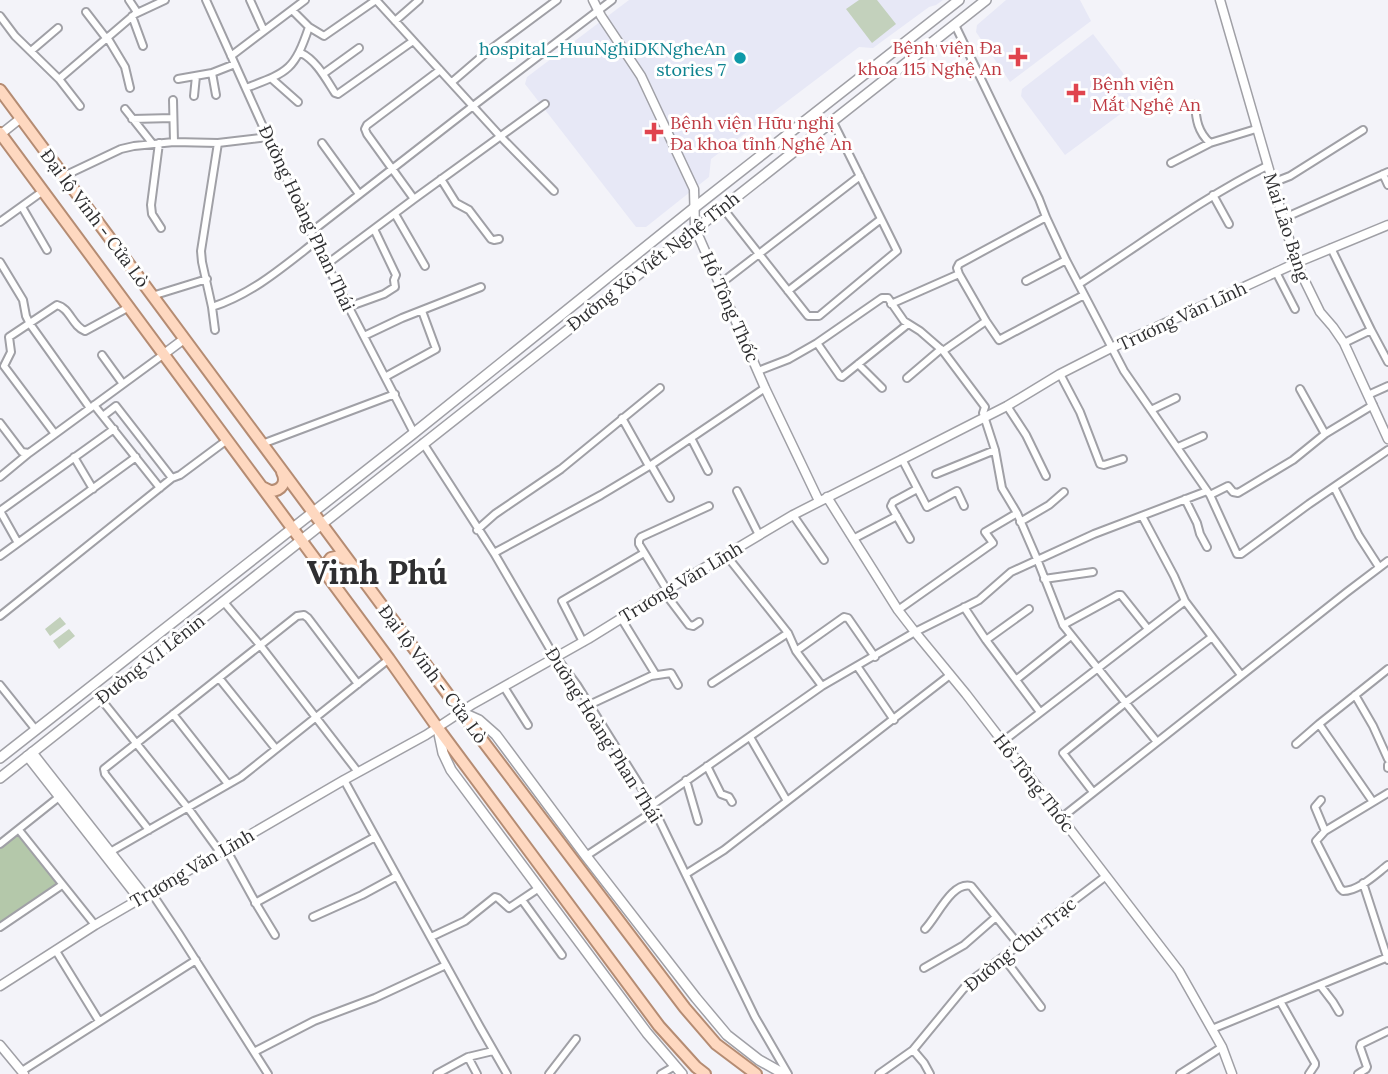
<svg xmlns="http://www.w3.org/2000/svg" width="1388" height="1074" viewBox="0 0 1388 1074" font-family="Lora,serif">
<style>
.built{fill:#e7e8f6}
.green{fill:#c3d1bc}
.forest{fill:#b4c8aa}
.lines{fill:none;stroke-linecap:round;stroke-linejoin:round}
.minor-casing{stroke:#a0a0a6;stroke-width:10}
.tertiary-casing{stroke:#a0a0a6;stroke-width:11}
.secondary-casing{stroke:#a0a0a6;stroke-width:12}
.primary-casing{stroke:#b58c73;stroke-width:14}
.minor{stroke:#fff;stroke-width:6}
.tertiary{stroke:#fff;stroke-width:8}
.secondary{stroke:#fff;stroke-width:9}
.primary{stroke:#fed8c0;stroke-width:10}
.health-dot{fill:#e0444e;stroke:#fff;stroke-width:2.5}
.culture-dot{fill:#0f9aa8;stroke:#fff;stroke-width:2.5}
.labels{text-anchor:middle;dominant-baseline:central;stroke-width:6;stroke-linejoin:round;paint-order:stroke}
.health-label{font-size:18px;fill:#be3a42;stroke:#fff;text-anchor:start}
.culture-label{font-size:18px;fill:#0d838f;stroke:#fff;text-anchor:end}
.street-label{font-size:18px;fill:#2f2f31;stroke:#fff}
.town-label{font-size:32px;font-weight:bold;fill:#2f2f31;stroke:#fff}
</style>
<rect width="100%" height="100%" fill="#f3f3f9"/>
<!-- built -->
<path class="built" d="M629,0H943L936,5L929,7L873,48L859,47L711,159L709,177L646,227H636L525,84L527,77Z
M1006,0H1080L1091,21L1010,82L976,32L977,25Z
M1093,34L1123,73L1134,104L1065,155L1021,96L1022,89Z"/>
<!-- green -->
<path class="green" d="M859,0H877L896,24L872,43L846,9Z
M60,617L66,624L50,636L45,629Z
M69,629L75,636L59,649L53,641Z"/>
<!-- forest -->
<path class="forest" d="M19,830L62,885L0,927V844Z"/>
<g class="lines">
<!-- minor casing -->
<g class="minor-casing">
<path id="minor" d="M129,0L137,12
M206,0L315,242L414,433
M250,0L264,31
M376,0L500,136L554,191
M292,10L309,27L324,36L376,0
M86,12L106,38
M0,16L15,36L59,79L80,106
M132,16L143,46
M395,21L419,0
M955,25L1039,199L1046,217L1066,260L1124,371L1210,495L1237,554H1241L1309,504L1388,450
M107,37L125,67L130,88
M31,51L58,28
M301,53C316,60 326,79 335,93L338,94L413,41
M231,56L305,0
M212,73L216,95
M323,74L359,48
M59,79L135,14L165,0
M178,79L212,73L235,64
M272,79L298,102
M452,82L487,52L557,0
M246,88C288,72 294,71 309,27
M194,96L196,76
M173,100L174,142
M1195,104C1196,120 1198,132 1210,143
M125,109L152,143
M132,119L173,118
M159,143L151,205L152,214L161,228
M218,143L201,251L202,262L212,307C252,294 283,267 315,242
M322,143L359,194
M1171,163L1210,143L1256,129
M1383,174L1388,185
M64,176L121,149L134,146L174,142L218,143L268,137
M441,179L456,203L469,210L491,239L494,240L499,239
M1272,183L1290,176L1363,130
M1213,195L1229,224
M414,199L367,134L365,129L367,125L440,70
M22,207L47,250
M722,207L808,316H819L897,251L832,120
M395,214L425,266
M1046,217L959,264L957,268L959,274L986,321L999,340L1084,295
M1282,219L1388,172
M0,222L43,191
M311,232L473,106L612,0
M1331,248L1371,330
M0,262L23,300L26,316L30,324L90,408
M327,264L414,199L545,104
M1276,272L1295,309
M1026,281L1066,260
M720,284L860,176
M1079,284C1142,244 1200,199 1267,166
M788,291L881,219
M152,296L207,279
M891,304L959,274
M212,307L215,330
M348,307L384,294L395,287L394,280L396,275L374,229
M364,336L402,318L481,287
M817,343L840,376L842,377L908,324
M1344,343L1371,330L1388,362
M943,351L986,321
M102,355L123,384
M858,364L882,388
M758,371L789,359L817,343L882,298H888L904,321L920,331L943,351L985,407L983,413L995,450L1002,488L1017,513L1037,559L1063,625L1157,742
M1060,374L1080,412L1100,464L1104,465L1123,459
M385,377L436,349L422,311
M907,378L941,349
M1300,389L1325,434
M1368,395L1388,386
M94,405L160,488
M1007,406L1026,435L1046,476
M1151,410L1176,398
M103,416L116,406L172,478
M622,418L649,466
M0,423L22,452L29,453L164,354
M55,434L4,366L11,352L9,337L57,305C70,308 72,326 85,331L129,307
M691,438L708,471
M423,443L494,553L550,649L577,685L652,805L755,1017L788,1074
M262,444L395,394
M1178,447L1203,436
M74,457L93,489
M902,459L927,507L957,491L964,506
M651,465L670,498
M936,474L995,450
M0,477L29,453
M1334,487L1359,536L1379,567
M737,491L759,535
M1210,495L1228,486L1233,492L1238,493L1293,460L1325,434L1373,405
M1185,499L1197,523L1200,534L1207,547
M0,511L114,429
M0,511L18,543
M793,515L824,560
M1142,516L1174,576L1185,601L1241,675
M1020,522L1049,505L1064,492
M477,530L495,514L561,469L660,388
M853,539L897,516
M910,539L891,506L893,502L917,489
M494,553L601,495L651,465L765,388
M726,555L788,633L796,651L822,686
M0,556L136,457
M1044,579L1093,572
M667,590L639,544V540L641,537L709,506
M664,592L689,625L693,626L699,622
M223,601L260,645L358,772
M964,607L986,640
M1029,609L986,640L1040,712
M898,610L993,543L985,532L1017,513
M0,616L172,478L180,475L227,440
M621,618L656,675
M1063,625L1118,595H1121L1148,629
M583,642L562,601L644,553
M796,651L844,617L848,618L875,657
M857,666L894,720
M219,678L276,749
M1017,679L1071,636
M712,683L788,633
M0,685L36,730
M504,687L528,725
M1355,695L1373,726L1388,759
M100,698L188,808L220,852
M589,705L651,676L671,673L678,685
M173,714L228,784
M750,737L787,801
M1002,742L1185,601
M1296,744L1319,724
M1388,765V768
M707,766L721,794L729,797L732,802
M344,780L480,1027L507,1074
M686,780L698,821
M1093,792L1063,753L1125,703L1212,637
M1388,793L1325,831L1316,841L1340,888L1343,891C1359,891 1376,874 1388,865
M1321,800L1315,807L1325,831
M1373,802L1319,724L1388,669
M652,805L822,686L915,632L979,600L1011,572L1094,534L1207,491
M1061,818L1347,592L1388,561
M19,830L95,925
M149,830L105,774L104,769L297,616L304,615L308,618L358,684
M0,844L59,797
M226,849L258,907L275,935
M110,852L241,777L389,659
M586,856L654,811
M686,874L724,850L950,675
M1363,883L1388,960
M151,892L179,934L268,1074
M522,900L562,955
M255,903L375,837
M313,917L362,895L397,876
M0,927L62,885
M925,929C937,917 952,881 971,886L1019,945
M431,937L465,921L495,897L498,898L509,908L539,888
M56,951L99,1021
M1003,957L1041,1007
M924,968L964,945L996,917
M1320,985L1333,1002L1339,1012
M1280,1001L1315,1063V1065L1309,1074
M1212,1029L1388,957
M913,1050L924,1063L930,1074
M254,1052L314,1021L375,998L446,965
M468,1057L477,1074
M22,1071L196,960
M437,1074L468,1057L493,1051
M549,1074L576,1039
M661,1074L675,1066
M879,1074L913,1050L969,982L1019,945L1056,914L1106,876
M1180,1074L1222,1047
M1358,1074L1366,1069L1367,1067L1360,1047L1361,1044L1388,1031"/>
</g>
<!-- tertiary casing -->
<g class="tertiary-casing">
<path id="tertiary" d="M593,0L601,16L641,76L694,189L695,228L765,388L819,501
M1220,0L1296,263L1320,312L1333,327L1344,343L1388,439
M1,134L21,118
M164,354L184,339
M827,497L898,610L915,632L966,694L1179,971L1222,1047L1232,1074
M32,752L145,896
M27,756L139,899
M0,986L95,925L344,780L426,735L473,704L588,639L667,590L793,515L1007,406L1060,374L1111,348L1296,263L1388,225
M0,1045L24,1074"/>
</g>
<!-- secondary casing -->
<g class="secondary-casing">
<path id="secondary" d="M461,712L479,720L496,735L586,856L696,998L727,1035L759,1060L784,1074
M438,729L443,753L451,770L647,1033L682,1074
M0,758L414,433L694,208L959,0
M0,778L986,0"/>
</g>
<!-- primary casing -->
<g class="primary-casing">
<path id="primary" d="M0,90L461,712L685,1008L716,1044L756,1074
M0,133L389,659L437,727L659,1026L696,1067L705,1074
M262,487L270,491C282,491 287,482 282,472
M327,575L325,566L331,558L340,556L348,560"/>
</g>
<!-- minor -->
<use href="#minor" class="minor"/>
<!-- tertiary -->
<use href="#tertiary" class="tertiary"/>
<!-- secondary -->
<use href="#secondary" class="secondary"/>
<!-- primary -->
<use href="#primary" class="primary"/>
</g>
<!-- markers -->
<g class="health-dot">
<path d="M1014.5 46.5h7v7h7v7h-7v7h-7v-7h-7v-7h7z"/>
<path d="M1072.5 82.5h7v7h7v7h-7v7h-7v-7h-7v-7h7z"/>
<path d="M650.5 121.5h7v7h7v7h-7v7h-7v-7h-7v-7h7z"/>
</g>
<circle class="culture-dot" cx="740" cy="58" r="7"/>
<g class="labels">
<!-- health labels -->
<g class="health-label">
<text x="1002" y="47" text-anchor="end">Bệnh viện Đa<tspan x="1002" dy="21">khoa 115 Nghệ An</tspan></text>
<text x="1092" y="83">Bệnh viện<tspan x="1092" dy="21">Mắt Nghệ An</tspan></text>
<text x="670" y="122">Bệnh viện Hữu nghị<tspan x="670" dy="21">Đa khoa tỉnh Nghệ An</tspan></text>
</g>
<!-- culture labels -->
<g class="culture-label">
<text x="726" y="48">hospital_HuuNghiDKNgheAn<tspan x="726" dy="21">stories 7</tspan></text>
</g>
<!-- street labels -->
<g class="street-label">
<text transform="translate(95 218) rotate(53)">Đại lộ Vinh - Cửa Lò</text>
<text transform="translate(307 218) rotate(65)">Đường Hoàng Phan Thái</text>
<text transform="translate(1287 227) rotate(72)">Mai Lão Bạng</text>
<text transform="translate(653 261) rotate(-38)">Đường Xô Viết Nghệ Tĩnh</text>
<text transform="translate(730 307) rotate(66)">Hồ Tông Thốc</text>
<text transform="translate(1182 316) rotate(-25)">Trương Văn Lĩnh</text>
<text transform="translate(681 582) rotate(-31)">Trương Văn Lĩnh</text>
<text transform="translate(150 659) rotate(-38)">Đường V.I Lênin</text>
<text transform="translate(433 674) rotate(53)">Đại lộ Vinh - Cửa Lò</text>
<text transform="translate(604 735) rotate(58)">Đường Hoàng Phan Thái</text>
<text transform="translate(1034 783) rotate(52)">Hồ Tông Thốc</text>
<text transform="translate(192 868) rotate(-30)">Trương Văn Lĩnh</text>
<text transform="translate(1020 944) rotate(-39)">Đường Chu Trạc</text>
</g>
<!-- town labels -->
<g class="town-label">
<text x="377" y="572">Vinh Phú</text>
</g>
</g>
</svg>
